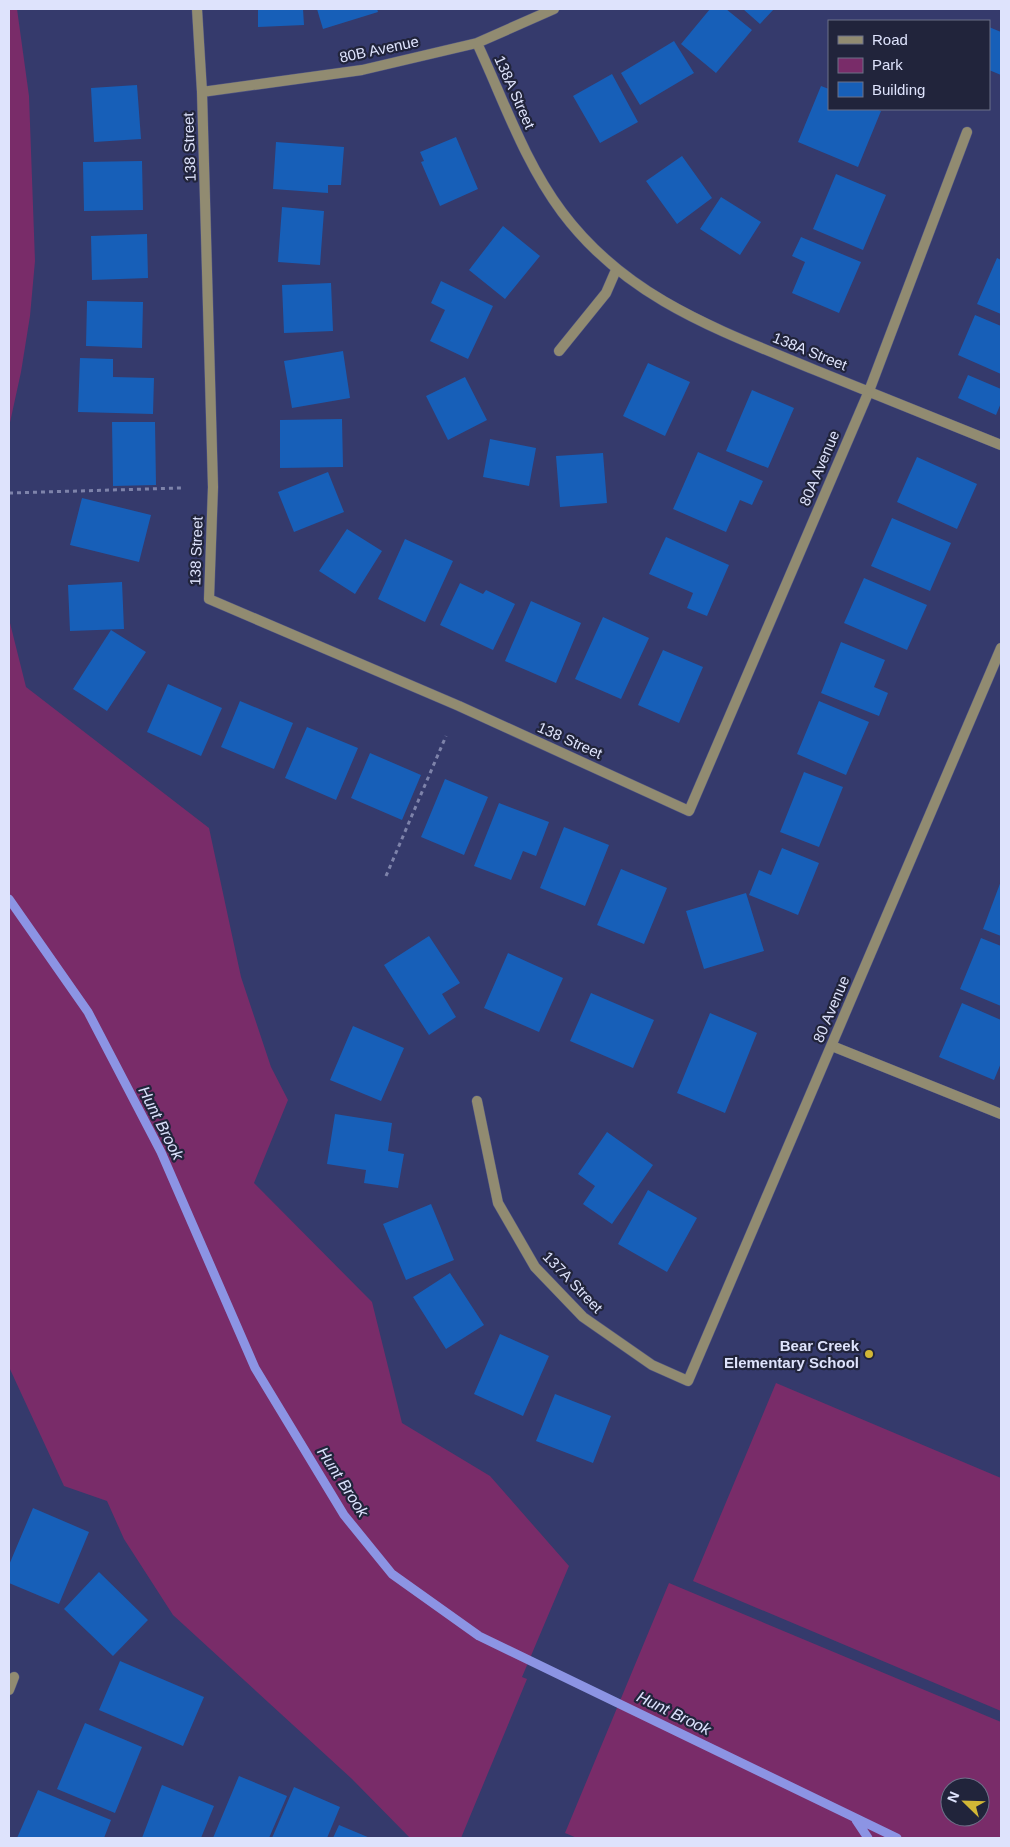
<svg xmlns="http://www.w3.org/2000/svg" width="1010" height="1847" viewBox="0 0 1010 1847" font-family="Arial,sans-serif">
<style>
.green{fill:#792c69;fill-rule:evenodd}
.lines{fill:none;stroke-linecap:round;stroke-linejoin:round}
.stream{stroke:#8c94e4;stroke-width:9}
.building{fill:#175fb8}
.lane-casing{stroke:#505583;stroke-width:11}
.street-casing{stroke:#505583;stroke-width:11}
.path{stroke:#7e83aa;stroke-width:3;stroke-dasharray:4 4;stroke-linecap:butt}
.lane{stroke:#918b71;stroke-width:10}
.street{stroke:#918b71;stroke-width:10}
.poi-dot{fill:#d2b736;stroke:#21243b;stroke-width:2}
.labels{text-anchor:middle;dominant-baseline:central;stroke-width:4.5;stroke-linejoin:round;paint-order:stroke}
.street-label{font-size:15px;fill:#dee3fc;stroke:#21243b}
.poi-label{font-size:15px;font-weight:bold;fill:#dee3fc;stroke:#21243b;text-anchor:end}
.water-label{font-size:16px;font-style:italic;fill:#dce2fd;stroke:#21243b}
</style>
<rect width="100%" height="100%" fill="#353a6c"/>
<!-- green -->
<path class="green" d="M9,9H17L29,96L35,261L30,316L21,372L9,427Z
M9,619L26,687L209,828L241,977L271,1067L288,1100L254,1183L372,1302L402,1423L490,1476L569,1566L522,1677L527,1679L461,1838H410L352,1779L173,1615L124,1539L107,1501L64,1486L9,1367Z
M776,1383L1001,1478V1711L693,1581Z
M669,1583L1001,1722V1838H577L565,1833ZM950,1787H980V1817H950Z"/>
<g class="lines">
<!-- stream -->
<path class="stream" d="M9,899L88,1012L161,1152L255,1368L344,1515L392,1574L479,1636L897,1838
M856,1820L868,1838"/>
</g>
<!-- building -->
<path class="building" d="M258,9H303L304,25L258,27Z
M317,9H377L378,12L323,29Z
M710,9H726L752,30L716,73L681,44Z
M743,9H774L760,24Z
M989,27L1001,32V75L989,70Z
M674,41L694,73L640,105L621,73Z
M612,74L638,122L600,143L573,96Z
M137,85L141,139L94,142L91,88Z
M821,86L829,89V109H876L881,111L858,167L798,142Z
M456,137L478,189L440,206L421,162L424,161L420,152Z
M276,142L344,147L341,185H328V193L273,189Z
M682,156L712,198L677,224L646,181Z
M142,161L143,210L84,211L83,162Z
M836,174L886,195L863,250L813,229Z
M721,197L761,222L740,255L700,229Z
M282,207L324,211L320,265L278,262Z
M503,226L540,256L505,299L469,270Z
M147,234L148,278L92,280L91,236Z
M801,237L861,262L839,313L792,293L805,262L792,256Z
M997,258L1001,260V314L977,304Z
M441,281L493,306L468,359L430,341L445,310L431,303Z
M331,283L333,331L284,333L282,285Z
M87,301L143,302L142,348L86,346Z
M975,315L1001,326V374L958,355Z
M343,351L350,398L292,408L284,361Z
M80,358L113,359V377L154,378L153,414L78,412Z
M648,363L690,382L665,436L623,416Z
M968,375L1001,389V403L996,415L958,398Z
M465,377L487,420L448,440L426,396Z
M752,390L794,408L768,468L726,451Z
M342,419L343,467L280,468V420Z
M112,422H155L156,485L113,486Z
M490,439L536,448L529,486L483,477Z
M698,452L763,481L752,505L740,500L726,532L673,509Z
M603,453L607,503L560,507L556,456Z
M917,457L977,484L957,529L897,502Z
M328,472L344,512L294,532L278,492Z
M82,498L151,515L139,562L70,545Z
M892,518L951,543L930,591L871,566Z
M347,529L382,551L355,594L319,571Z
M666,537L729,565L707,616L687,608L693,593L649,574Z
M405,539L453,561L425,622L378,599Z
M864,578L927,605L907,650L844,623Z
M122,582L124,629L70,631L68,585Z
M460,583L483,594L486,590L515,604L493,650L440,625Z
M531,601L581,623L556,683L505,661Z
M603,617L649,638L621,699L575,679Z
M111,630L146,652L107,711L73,689Z
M841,642L885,660L874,687L888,693L879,716L821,693Z
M663,650L703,667L679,723L638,705Z
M168,684L222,708L201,756L147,732Z
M240,701L293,723L274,769L221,747Z
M819,701L869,722L846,775L797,754Z
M307,727L358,748L336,800L285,778Z
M370,753L421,775L402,820L351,798Z
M804,772L843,787L819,847L780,832Z
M445,779L488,797L464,855L421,837Z
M499,803L549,822L536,856L523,851L511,880L474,866Z
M564,827L609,845L585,906L540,888Z
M782,848L819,863L798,915L749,895L759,870L771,875Z
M621,869L667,888L644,944L597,925Z
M1001,881V936L983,929Z
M746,893L764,951L704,969L686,911Z
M429,936L460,983L442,994L456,1017L429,1035L384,965Z
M981,938L1001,946V1006L960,989Z
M508,953L563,978L539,1032L484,1008Z
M591,993L654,1020L633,1068L570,1041Z
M962,1003L1001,1020V1063L994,1080L939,1057Z
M710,1013L757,1033L725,1113L677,1093Z
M353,1026L404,1048L381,1101L330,1080Z
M335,1114L392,1123L388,1151L404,1154L398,1188L364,1183L366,1170L327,1164Z
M607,1132L653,1165L612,1224L583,1204L595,1186L578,1174Z
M648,1190L697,1218L667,1272L618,1244Z
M431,1204L454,1260L406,1280L383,1224Z
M450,1273L484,1325L446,1349L413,1297Z
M500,1334L549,1356L523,1416L474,1394Z
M555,1394L611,1416L593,1463L536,1441Z
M33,1508L89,1532L59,1604L9,1583V1565Z
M99,1572L148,1620L113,1656L64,1609Z
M120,1661L204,1697L183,1746L99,1710Z
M85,1723L142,1747L115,1813L57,1789Z
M239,1776L287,1796L269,1838H213Z
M162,1785L214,1806L201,1838H142Z
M294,1787L340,1807L327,1838H272Z
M38,1790L111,1820L104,1838H17Z
M339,1825L370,1838H333Z"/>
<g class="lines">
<!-- lane casing -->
<g class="lane-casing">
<path id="lane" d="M832,1046L1001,1114"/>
</g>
<!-- street casing -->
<g class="street-casing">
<path id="street" d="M197,9L202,92L213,487L209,599L459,706L689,811L869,391L967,132
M477,43C504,101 524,161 562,212C627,299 719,330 815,370C877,395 939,420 1001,445
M202,92L362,70L477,43L554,9
M559,351L606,293L616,270
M477,1101L498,1203L535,1267L583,1317L652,1365L688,1381L1001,648
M9,1690L14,1677"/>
</g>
<!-- path -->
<path class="path" d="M9,493L181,488
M386,876L446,736"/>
<!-- lane -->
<use href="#lane" class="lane"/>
<!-- street -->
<use href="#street" class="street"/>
</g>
<!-- markers -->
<circle class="poi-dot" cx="869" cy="1354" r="5"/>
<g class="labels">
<!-- street labels -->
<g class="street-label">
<text transform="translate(379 49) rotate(-12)">80B Avenue</text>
<text transform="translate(515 92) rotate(66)">138A Street</text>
<text transform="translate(189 147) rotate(-92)">138 Street</text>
<text transform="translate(810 351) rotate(22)">138A Street</text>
<text transform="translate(819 468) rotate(-67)">80A Avenue</text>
<text transform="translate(196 551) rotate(-88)">138 Street</text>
<text transform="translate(570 740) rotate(24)">138 Street</text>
<text transform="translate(831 1009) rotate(-67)">80 Avenue</text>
<text transform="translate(573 1282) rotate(46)">137A Street</text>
</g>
<!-- poi labels -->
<g class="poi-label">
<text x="859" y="1345">Bear Creek<tspan x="859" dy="17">Elementary School</tspan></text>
</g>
<!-- water labels -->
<g class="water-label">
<text transform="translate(161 1123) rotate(63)">Hunt Brook</text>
<text transform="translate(343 1482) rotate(57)">Hunt Brook</text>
<text transform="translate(674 1713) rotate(26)">Hunt Brook</text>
</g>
</g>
<!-- border -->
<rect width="1010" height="1847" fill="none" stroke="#dee3fc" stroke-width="20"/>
<!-- legend -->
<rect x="828" y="20" width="162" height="90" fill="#21243b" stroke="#6d7088"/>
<rect x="838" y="36" width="25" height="8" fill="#918b71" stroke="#6d7088"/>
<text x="872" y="45" font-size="15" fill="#dee3fc">Road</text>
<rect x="838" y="58" width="25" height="15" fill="#792c69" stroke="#6d7088"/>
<text x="872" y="70" font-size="15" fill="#dee3fc">Park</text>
<rect x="838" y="82" width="25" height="15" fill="#175fb8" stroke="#6d7088"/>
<text x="872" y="95" font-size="15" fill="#dee3fc">Building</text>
<!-- north arrow -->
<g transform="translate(965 1802) rotate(293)"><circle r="24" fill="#21243b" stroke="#6d7088"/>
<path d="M0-4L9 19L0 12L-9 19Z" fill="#d2b736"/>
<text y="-8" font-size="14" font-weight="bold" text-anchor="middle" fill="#dee3fc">N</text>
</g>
</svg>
